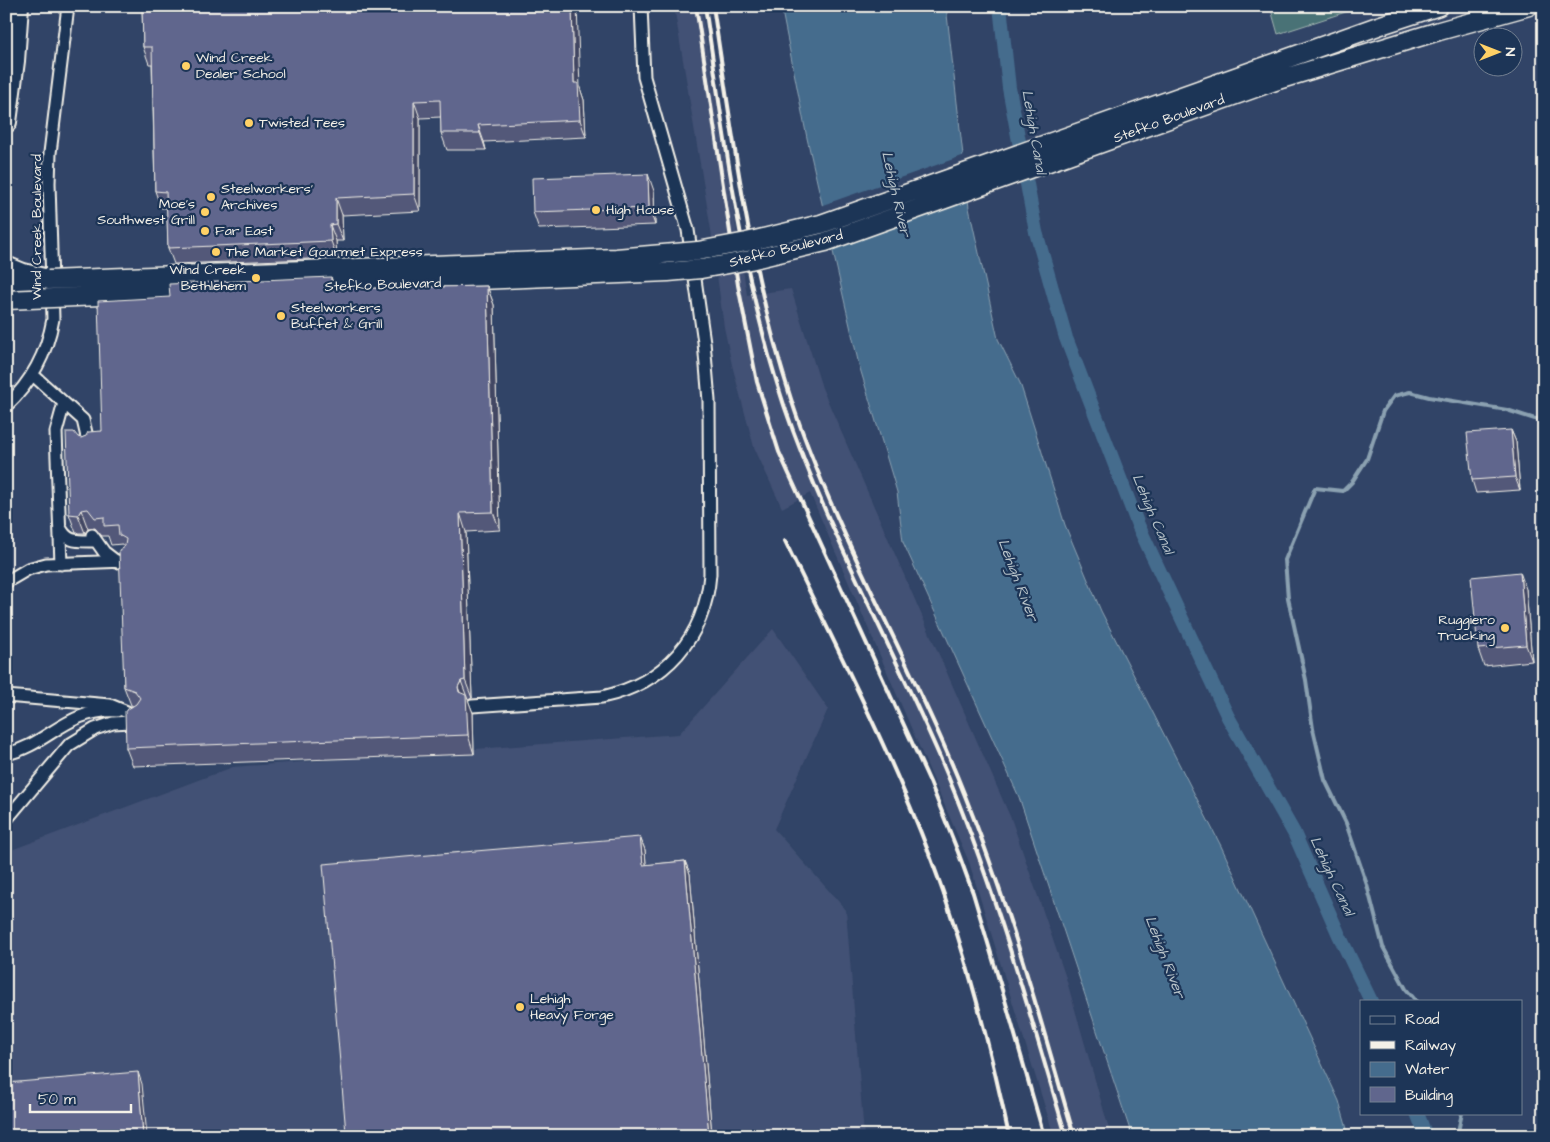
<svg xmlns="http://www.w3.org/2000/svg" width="1550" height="1142" viewBox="0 0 1550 1142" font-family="'Architects Daughter',sans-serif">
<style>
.built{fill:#435174}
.park{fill:#4a7276;stroke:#9fb2af}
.water{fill:#456c8d;stroke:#8ba1b1}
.pier{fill:#314467}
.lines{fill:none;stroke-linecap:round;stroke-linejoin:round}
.stream{stroke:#8ba1b1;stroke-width:4}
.canal{stroke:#456c8d;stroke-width:14}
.street-casing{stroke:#f4f1e8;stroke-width:15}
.primary-casing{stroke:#f4f1e8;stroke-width:21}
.highway-casing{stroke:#f4f1e8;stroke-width:24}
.street{stroke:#1d3557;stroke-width:11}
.primary{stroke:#1d3557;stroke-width:18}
.highway{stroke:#1d3557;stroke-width:20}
.rail{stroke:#f4f1e8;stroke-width:4}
.primary-bridge-casing{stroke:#f4f1e8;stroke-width:21;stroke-linecap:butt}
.primary-bridge{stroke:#1d3557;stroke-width:18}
.wall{fill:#535879;stroke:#f4f1e8}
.shaded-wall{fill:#434763;stroke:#f4f1e8}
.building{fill:#60668d;stroke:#f4f1e8}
.poi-dot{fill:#ffd166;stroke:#1d3557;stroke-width:2}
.labels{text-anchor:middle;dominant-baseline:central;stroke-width:4.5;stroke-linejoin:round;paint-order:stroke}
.poi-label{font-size:14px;fill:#f4f1e8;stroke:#1d3557;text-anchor:start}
.street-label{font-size:14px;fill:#f4f1e8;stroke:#1d3557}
.water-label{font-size:15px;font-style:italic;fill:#b7c2c8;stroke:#1d3557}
</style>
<rect width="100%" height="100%" fill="#314467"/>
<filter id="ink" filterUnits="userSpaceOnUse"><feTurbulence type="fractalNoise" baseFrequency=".02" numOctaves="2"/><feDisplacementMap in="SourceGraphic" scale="10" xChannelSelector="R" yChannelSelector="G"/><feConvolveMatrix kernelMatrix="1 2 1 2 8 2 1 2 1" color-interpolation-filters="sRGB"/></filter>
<g filter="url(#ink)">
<!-- built -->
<path class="built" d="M674,6H701L747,295L791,289L822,388L1012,821L1066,978L1111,1136H1054L969,862L810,493L782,508L754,447L732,365L724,327L711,230Z
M773,629L828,709L774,829L846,910L864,1136H6V852L233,767L679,734Z"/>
<!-- park -->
<path class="park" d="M1270,6H1364L1278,34Z"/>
<!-- water -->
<path class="water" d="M781,6H946L969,208L998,339L1020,383L1065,525L1101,611L1221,846L1339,1101L1349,1136H1132L1019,797L903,542L897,492L859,365L807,138Z"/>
<!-- pier -->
<path class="pier" d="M965,155L970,200L830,250L820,206Z"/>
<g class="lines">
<!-- stream -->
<path class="stream" d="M1416,1001L1406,989L1383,947L1367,885L1346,823L1325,780L1313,729L1306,680L1288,598L1285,560L1315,488L1343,491L1352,482L1367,459L1383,411L1394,396L1410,392L1429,397L1507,410L1535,419L1544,418
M1457,1136L1462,1113"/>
<!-- canal -->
<path class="canal" d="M1000,6L1009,88L1036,232L1066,338L1138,525L1228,717L1294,833L1339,935L1371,1001
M1417,1113L1426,1136"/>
<!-- street casing -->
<g class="street-casing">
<path id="street" d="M33,375L83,420L87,437L88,448
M6,406C32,382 47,353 53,319L49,183L50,153L68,6
M60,527C67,542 76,541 92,541
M92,535L104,552L117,562
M61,564L56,432L64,403
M6,582L28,569L46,564L126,561
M6,696L110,705L139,717L131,722L113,723L95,729L69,745L6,820
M472,706L602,697C665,683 705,638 710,574L709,401L704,342L688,230L644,77L641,6
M6,754C48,745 67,708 117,711"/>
</g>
<!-- primary casing -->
<g class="primary-casing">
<path id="primary" d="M1269,65L1378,26L1439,6
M1275,81L1439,31L1529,6
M6,281L37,280"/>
</g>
<!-- highway casing -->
<g class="highway-casing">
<path id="highway" d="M6,122L14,61L18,6
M6,267L23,274L48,280"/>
</g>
<!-- street -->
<use href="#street" class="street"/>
<!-- primary -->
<use href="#primary" class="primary"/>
<!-- highway -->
<use href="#highway" class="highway"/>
<!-- rail -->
<path class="rail" d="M696,6L738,285L757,382L779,452L930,782L958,852L973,893L1005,1000L1044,1136
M705,6C725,140 741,276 784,405C825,526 888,638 939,755C992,878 1028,1007 1066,1136
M713,6C733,139 750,272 791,399C831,521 895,633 946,750C1000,874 1037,1006 1074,1136
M785,541C835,645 889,748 930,856C965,948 989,1041 1009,1136"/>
<!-- primary-bridge casing -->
<g class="primary-bridge-casing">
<path id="primary-bridge" d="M48,280L616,258L698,251L747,242L821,224L1269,65
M311,287L668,272L701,269L750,260L825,242L1275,81
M6,300L193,292"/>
</g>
<!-- primary-bridge -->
<use href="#primary-bridge" class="primary-bridge"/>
</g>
<!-- wall -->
<path class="wall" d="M142,6L580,88L584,100L586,137L484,142L486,150H447L441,133V117L420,118V211L342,215L343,241H336L337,258L174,264L168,248L167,208H161L155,191L152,64H149L143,47Z
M654,191L655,225L539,229L533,212Z
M487,286L494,305L500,530L466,532L472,698L468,700L473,713L474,754L133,766L126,748L133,706L131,705L124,687L123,547L122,544L111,545L108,536H102L95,528L88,529L85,533H76L69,514L78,437L81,438L102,431L335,289Z
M1511,430L1516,442L1520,490L1476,493L1472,480Z
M1526,589L1532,661L1484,666L1478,649Z
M640,837L645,850L646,865L685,861L690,874L712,1136H347L346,1133Z"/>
<!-- shaded-wall -->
<path class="shaded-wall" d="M572,6H577L580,88L584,100L586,137L580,120L574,83Z
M414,101L420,118V211L414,194Z
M478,125L484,142L486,150L480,133Z
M648,174L654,191L655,225L649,208Z
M336,198L342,215L343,241L336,224Z
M330,225L336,241L337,258L331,241Z
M331,277L338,296L331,289Z
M487,286L494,305L500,530L493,512Z
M1511,430L1516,442L1520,490L1515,477Z
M81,510L88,529L85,533L78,515Z
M460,513L466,532L472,698L465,680Z
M1520,572L1526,589L1532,661L1526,645Z
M461,681L473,713L474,754L468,735L465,706L458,687Z
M640,837L645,850L647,878L643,865Z
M685,861L690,874L712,1136H709Z
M138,1072L142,1084L147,1136H143Z"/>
<!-- building -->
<path class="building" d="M142,6H572L574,83H578L580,120L478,125L480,133H441L440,100L414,101V194L336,198V224L330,225L331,241L168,248L166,192L155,191L152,47H143Z
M648,174L649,208L533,212L532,178Z
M331,277V289L487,286L493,512L460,513L465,680L461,681L458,687L459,692L466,695L468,735L126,748L125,711L136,704L140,698L135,691L124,687L119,550L125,546L126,539L119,535L118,525L104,526V517L95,518L88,509L81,510L78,515L69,514L66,432H74L78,437L81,438L86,436L88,432L102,431L98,301L170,297L169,284Z
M1511,430L1515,477L1472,480L1467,433Z
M1520,572L1526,645L1478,649L1471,577Z
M640,837L643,865L685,861L709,1136H380L379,1131L346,1133L323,864Z
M138,1072L143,1136H6V1083Z"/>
</g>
<!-- markers -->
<g class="poi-dot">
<circle cx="186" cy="66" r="5"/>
<circle cx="249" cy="123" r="5"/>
<circle cx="211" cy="197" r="5"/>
<circle cx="596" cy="210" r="5"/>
<circle cx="205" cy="212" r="5"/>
<circle cx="205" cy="231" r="5"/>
<circle cx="216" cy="252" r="5"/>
<circle cx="256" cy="278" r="5"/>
<circle cx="281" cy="316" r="5"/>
<circle cx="1505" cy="628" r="5"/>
<circle cx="520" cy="1007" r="5"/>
</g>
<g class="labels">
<!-- poi labels -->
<g class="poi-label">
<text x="196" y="58">Wind Creek<tspan x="196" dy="16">Dealer School</tspan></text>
<text x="259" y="123">Twisted Tees</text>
<text x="221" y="189">Steelworkers'<tspan x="221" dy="16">Archives</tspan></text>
<text x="195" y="204" text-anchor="end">Moe's<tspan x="195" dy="16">Southwest Grill</tspan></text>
<text x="606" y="210">High House</text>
<text x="215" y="231">Far East</text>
<text x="226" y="252">The Market Gourmet Express</text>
<text x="246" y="270" text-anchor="end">Wind Creek<tspan x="246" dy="16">Bethlehem</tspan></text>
<text x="291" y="308">Steelworkers<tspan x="291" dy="16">Buffet &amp; Grill</tspan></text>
<text x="1495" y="620" text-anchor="end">Ruggiero<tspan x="1495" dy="16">Trucking</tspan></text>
<text x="530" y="999">Lehigh<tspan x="530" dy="16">Heavy Forge</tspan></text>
</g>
<!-- street labels -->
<g class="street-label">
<text transform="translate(1169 119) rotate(-20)">Stefko Boulevard</text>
<text transform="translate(37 227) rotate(-90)">Wind Creek Boulevard</text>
<text transform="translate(786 249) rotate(-14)">Stefko Boulevard</text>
<text transform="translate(383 285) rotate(-2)">Stefko Boulevard</text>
</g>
<!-- water labels -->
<g class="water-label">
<text transform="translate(1034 132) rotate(80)">Lehigh Canal</text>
<text transform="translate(896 194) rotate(77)">Lehigh River</text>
<text transform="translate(1153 514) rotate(67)">Lehigh Canal</text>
<text transform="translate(1018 580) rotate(69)">Lehigh River</text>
<text transform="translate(1332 876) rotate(65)">Lehigh Canal</text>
<text transform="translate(1165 957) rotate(69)">Lehigh River</text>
</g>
</g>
<!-- margin -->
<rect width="1550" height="1142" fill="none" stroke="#1d3557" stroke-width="25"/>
<rect x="12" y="12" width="1525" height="1117" fill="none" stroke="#f4f1e8" stroke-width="2" filter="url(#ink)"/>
<!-- legend -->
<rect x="1360" y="1000" width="162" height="115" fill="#1d3557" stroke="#738091"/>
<rect x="1370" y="1016" width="25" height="8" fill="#1d3557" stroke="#738091"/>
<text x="1405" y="1024" font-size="15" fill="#f4f1e8">Road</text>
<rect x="1370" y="1041" width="25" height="8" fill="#f4f1e8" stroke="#738091"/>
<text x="1405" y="1050" font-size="15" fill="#f4f1e8">Railway</text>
<rect x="1370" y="1062" width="25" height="15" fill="#456c8d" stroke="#738091"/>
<text x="1405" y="1074" font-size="15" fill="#f4f1e8">Water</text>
<rect x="1370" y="1087" width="25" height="15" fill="#60668d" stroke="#738091"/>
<text x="1405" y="1100" font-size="15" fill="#f4f1e8">Building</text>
<!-- north arrow -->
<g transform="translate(1498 52) rotate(90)"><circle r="24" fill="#1d3557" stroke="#738091"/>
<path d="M0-4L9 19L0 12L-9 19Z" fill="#ffd166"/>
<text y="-8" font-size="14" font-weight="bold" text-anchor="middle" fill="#f4f1e8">N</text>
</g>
<!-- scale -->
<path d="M30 1104v8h101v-8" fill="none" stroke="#f4f1e8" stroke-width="2.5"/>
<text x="38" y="1104" font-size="15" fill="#f4f1e8" stroke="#1d3557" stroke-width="4" paint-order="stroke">50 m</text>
</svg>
